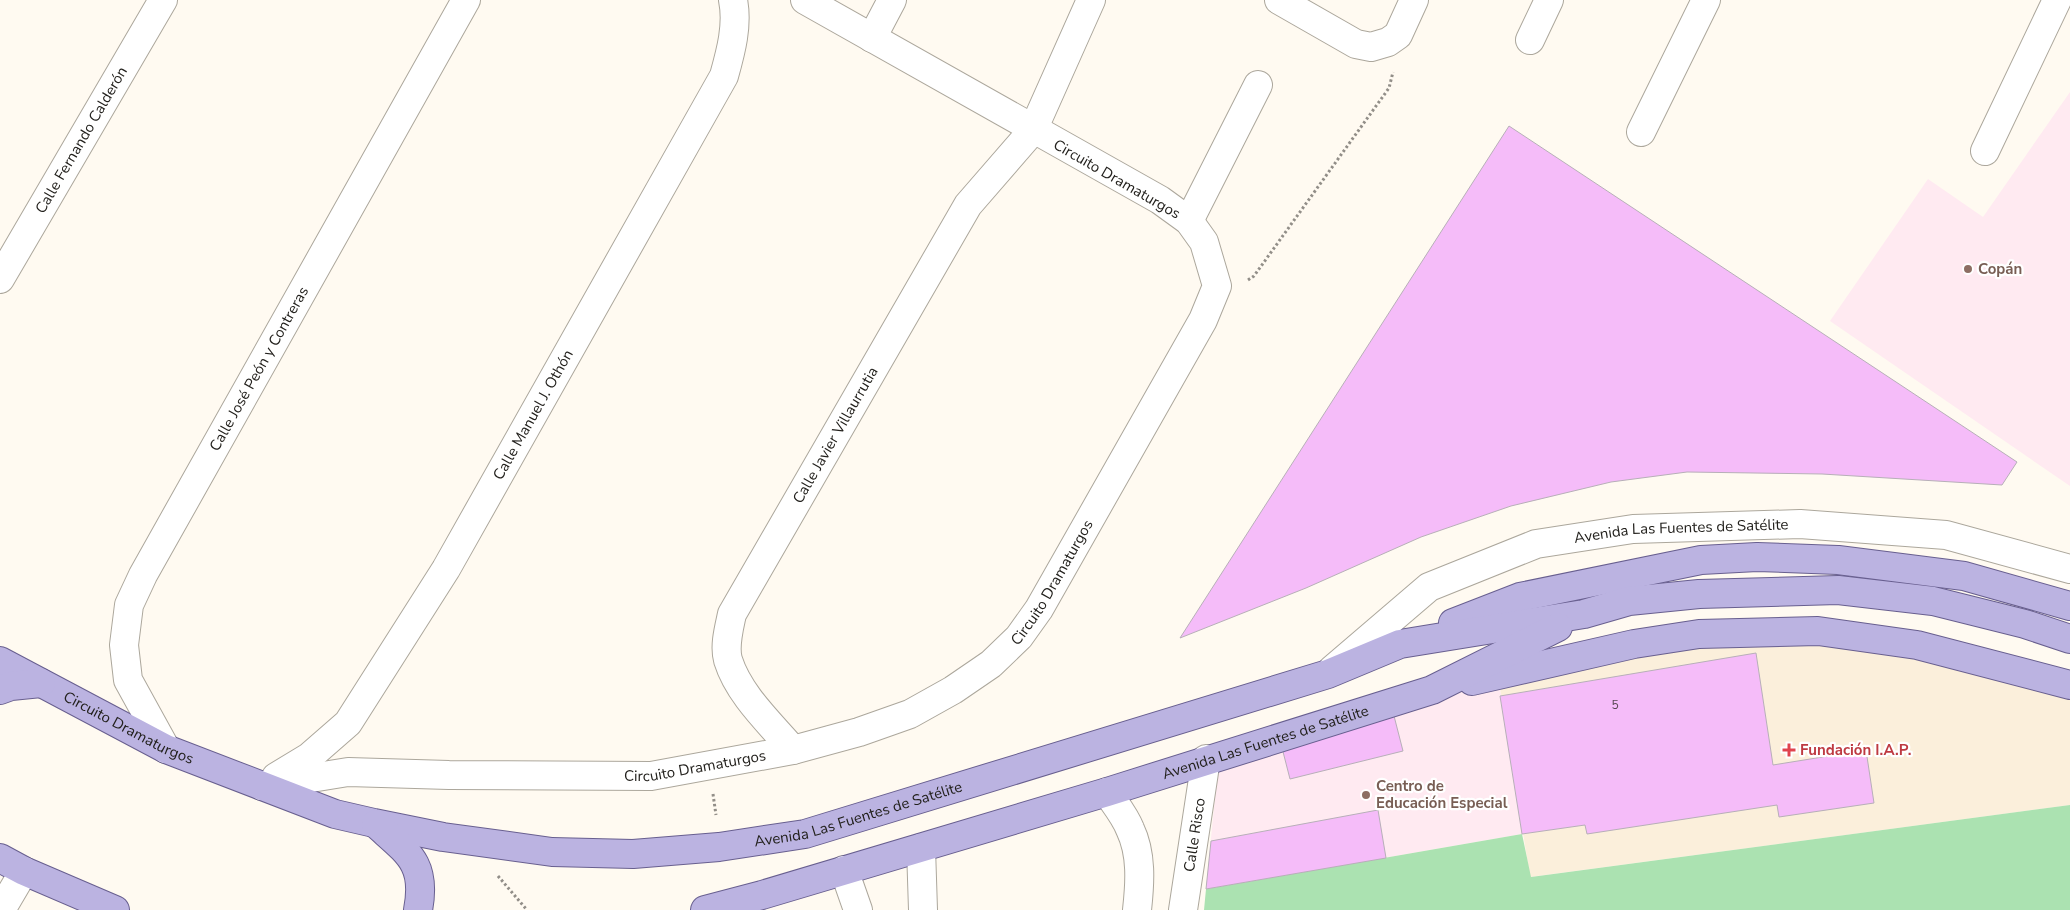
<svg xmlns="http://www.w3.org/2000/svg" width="2070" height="910" viewBox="0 0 2070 910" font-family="'Nunito Sans',sans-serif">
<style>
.education{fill:#ffeaf1}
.medical{fill:#fbefdb}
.green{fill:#abe2b1}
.building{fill:#f5bcf9;stroke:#b7afb8}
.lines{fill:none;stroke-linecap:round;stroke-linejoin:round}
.minor-casing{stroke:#aca79c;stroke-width:30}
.major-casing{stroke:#685f8f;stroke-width:30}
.path{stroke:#928e88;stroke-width:3;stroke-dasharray:2.5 2.5;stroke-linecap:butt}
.minor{stroke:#fff;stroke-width:28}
.major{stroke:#bbb3e1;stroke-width:28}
.education-dot{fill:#8d6e63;stroke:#fff;stroke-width:2}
.health-dot{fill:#e0444e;stroke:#fff;stroke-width:2}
.labels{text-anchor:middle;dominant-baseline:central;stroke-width:4.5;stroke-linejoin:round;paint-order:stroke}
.number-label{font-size:12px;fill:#584854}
.street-label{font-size:15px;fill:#23211d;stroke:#fff}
.education-label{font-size:15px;font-weight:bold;fill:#785e54;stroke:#fff;text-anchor:start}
.health-label{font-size:15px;font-weight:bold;fill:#be3a42;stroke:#fff;text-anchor:start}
</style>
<rect width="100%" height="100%" fill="#fffaf1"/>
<!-- education -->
<path class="education" d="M2070,92V486L1830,321L1928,179L1983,217Z
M1498,675L1522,834L1206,889L1219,757Z"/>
<!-- medical -->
<path class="medical" d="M1759,632L2070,685V805L1530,877L1498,675Z"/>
<!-- green -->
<path class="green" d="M2070,805V910H1204L1206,889L1522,834L1531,877Z"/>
<!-- building -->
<path class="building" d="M1509,126L2017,462L2002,485L1822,474L1687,472L1611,482L1511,506L1421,537L1306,588L1180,638Z
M1756,653L1773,765L1866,750L1874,803L1779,817L1777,805L1587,834L1585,825L1522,834L1500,696Z
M1393,712L1403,751L1290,779L1280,740Z
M1378,810L1386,858L1206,889L1211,841Z"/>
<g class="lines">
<!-- minor casing -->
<g class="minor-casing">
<g id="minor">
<path d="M1279,0L1356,44L1371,47L1388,42L1398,35L1414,0"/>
<path d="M872,38L892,0"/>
<path d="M1530,40L1549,0"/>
<path d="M1641,132L1706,0"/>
<path d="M1985,151L2057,0"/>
<path d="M1189,221L1258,85"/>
<path id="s1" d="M0,279L163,0"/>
<path id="s2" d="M1332,670L1429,587L1536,544L1633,529L1800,524L1946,535L2070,569"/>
<path id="s3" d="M166,749L128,680L124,645L129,605L143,575L466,0"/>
<path id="s4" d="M793,750C770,723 739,695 728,660C724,646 729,628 732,614L968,205L1033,130L1091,0"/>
<path id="s5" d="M276,777L309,757L348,723L446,569L724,76C731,51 738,25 733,0"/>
<path id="s6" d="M262,786L348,772L449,775L651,776L793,750L859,732L910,714L953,690L991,664L1019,637L1039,609L1203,320L1217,286L1204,242L1189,221L1160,200L805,0"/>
<path d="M1107,792C1115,804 1125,816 1130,829C1142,854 1140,883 1137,910"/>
<path d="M921,848L923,910"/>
<path d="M844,870L858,910"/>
<path d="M1,910L24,871"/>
<path id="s7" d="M1183,910L1206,759"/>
</g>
</g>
<!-- major casing -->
<g class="major-casing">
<g id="major">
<path d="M1453,623L1520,597L1701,560L1757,557L1838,560L1964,576L2070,606"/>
<path id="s8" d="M0,661L166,749L335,814L374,823L443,837L552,852L633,854L719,847L805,834L1328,674L1400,644L1584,614L1629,601L1699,594L1838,590L1933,601L2025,624L2070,639"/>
<path d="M1472,681L1634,644L1699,634L1818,631L1917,645L2070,685"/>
<path d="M0,690L11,686L41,683"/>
<path d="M376,824C408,853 427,863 418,910"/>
<path d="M0,858L24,871L115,910"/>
<path id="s9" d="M705,910L762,895L1107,792L1432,690L1558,627"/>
</g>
</g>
<!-- path -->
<path class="path" d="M1248,280L1254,276L1389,88L1393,72
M713,794L716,815
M498,876L527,910"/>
<!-- minor -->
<use href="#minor" class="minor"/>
<!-- major -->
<use href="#major" class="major"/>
</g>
<!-- markers -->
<g class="education-dot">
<circle cx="1968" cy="269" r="5"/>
<circle cx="1366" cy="795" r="5"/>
</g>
<path class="health-dot" d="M1786.5 742.5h5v5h5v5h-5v5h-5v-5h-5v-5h5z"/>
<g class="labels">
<!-- number labels -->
<g class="number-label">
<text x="1615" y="705">5</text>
</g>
<!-- street labels -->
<g class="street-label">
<text stroke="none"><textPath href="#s1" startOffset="161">Calle Fernando Calderón</textPath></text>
<text transform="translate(1117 179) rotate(30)">Circuito Dramaturgos</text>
<text stroke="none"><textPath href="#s3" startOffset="424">Calle José Peón y Contreras</textPath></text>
<text stroke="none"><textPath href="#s5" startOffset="450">Calle Manuel J. Othón</textPath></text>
<text stroke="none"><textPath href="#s4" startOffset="365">Calle Javier Villaurrutia</textPath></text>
<text stroke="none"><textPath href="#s2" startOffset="389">Avenida Las Fuentes de Satélite</textPath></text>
<text stroke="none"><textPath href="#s6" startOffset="855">Circuito Dramaturgos</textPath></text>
<text stroke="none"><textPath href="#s8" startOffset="145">Circuito Dramaturgos</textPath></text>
<text stroke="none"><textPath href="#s9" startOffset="585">Avenida Las Fuentes de Satélite</textPath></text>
<text stroke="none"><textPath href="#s6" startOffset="435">Circuito Dramaturgos</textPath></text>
<text stroke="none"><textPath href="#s8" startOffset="900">Avenida Las Fuentes de Satélite</textPath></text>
<text stroke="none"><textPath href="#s7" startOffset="76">Calle Risco</textPath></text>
</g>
<!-- education labels -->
<g class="education-label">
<text x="1978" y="269">Copán</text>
<text x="1376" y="786">Centro de<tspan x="1376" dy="17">Educación Especial</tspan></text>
</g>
<!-- health labels -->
<g class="health-label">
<text x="1800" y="750">Fundación I.A.P.</text>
</g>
</g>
</svg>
